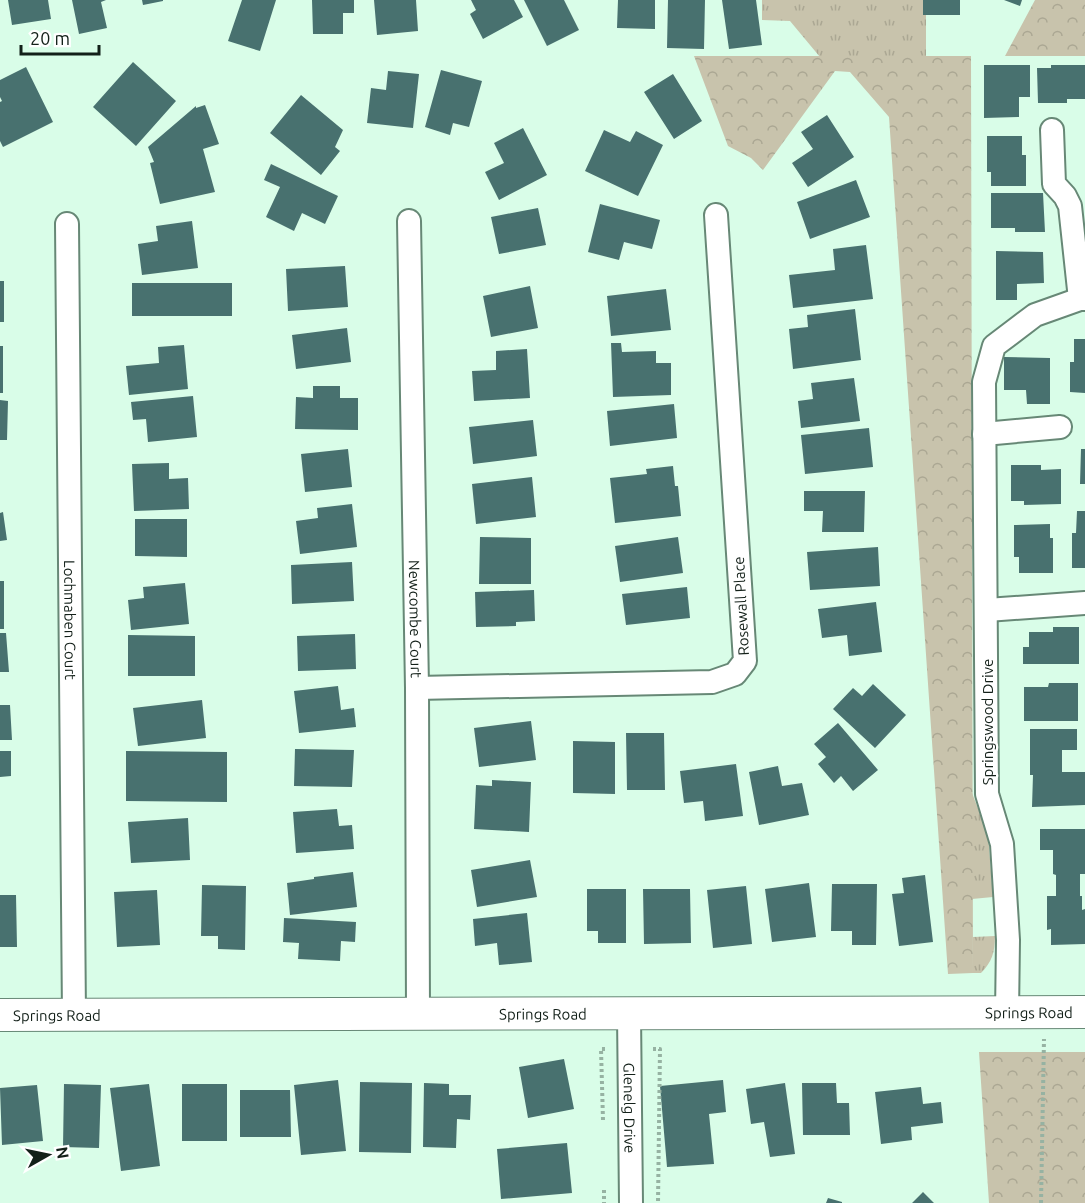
<svg xmlns="http://www.w3.org/2000/svg" width="1085" height="1203" viewBox="0 0 1085 1203" font-family="Ubuntu,sans-serif">
<style>
.grass{fill:url(#grass-tufts)}
.park{fill:url(#park-crowns)}
.building{fill:#48716f}
.lines{fill:none;stroke-linecap:round;stroke-linejoin:round}
.street-casing{stroke:#678876;stroke-width:26}
.secondary-casing{stroke:#678876;stroke-width:34}
.path{stroke:#96b2a2;stroke-width:4;stroke-dasharray:3 3;stroke-linecap:butt}
.street{stroke:#fff;stroke-width:22}
.secondary{stroke:#fff;stroke-width:32}
.labels{text-anchor:middle;dominant-baseline:central;stroke-width:4.5;stroke-linejoin:round;paint-order:stroke}
.street-label{font-size:15px;fill:#132019;stroke:#fff}
</style>
<defs>
<pattern id="grass-tufts" width="24" height="20" patternUnits="userSpaceOnUse" patternTransform="scale(1.5)"><rect width="24" height="20" fill="#c8c3ac"/><path d="M3 7l-1-3M5 7V3M7 7l1-3M15 17l-1-3M17 17v-4M19 17l1-3" fill="none" stroke="#aba793"/></pattern>
<pattern id="park-crowns" width="20" height="18" patternUnits="userSpaceOnUse" patternTransform="scale(1.5)"><rect width="20" height="18" fill="#c8c3ac"/><path d="M2 6a3 3 0 1 1 6 0M12 15a3 3 0 1 1 6 0" fill="none" stroke="#aba793"/></pattern>
</defs>
<rect width="100%" height="100%" fill="#d9fde8"/>
<!-- grass -->
<path class="grass" d="M762,0H924L926,13V56L820,57L790,21L762,20Z
M972,793L988,834L993,897L972,899Z
M995,936C995,952 992,962 981,973H973V937Z"/>
<!-- park -->
<path class="park" d="M1035,0H1085V56H1005Z
M694,56H971L973,973L948,974L889,117L850,72L835,71L763,170L751,158L728,146Z
M979,1052H1085V1203H989Z"/>
<!-- building -->
<path class="building" d="M8,0H48L51,19L12,25Z
M72,0H106L101,2L107,28L79,34Z
M142,0H163V1L143,5Z
M242,0H276L260,51L228,41Z
M312,0H354V13H343V34H313Z
M374,0H416L418,31L377,35Z
M471,0H514L523,17L483,39L470,14L476,10Z
M524,0H564L579,30L547,46Z
M618,0H655V29L617,28Z
M668,0H705L704,49L667,48Z
M722,0H756L762,45L729,49Z
M923,0H960V15H923Z
M1004,0H1022L1020,6Z
M133,62L176,101L136,146L93,107Z
M984,65H1030V97H1019V117L984,118Z
M1051,65H1085V99H1067V103H1038L1037,68H1051Z
M26,67L53,122L3,147L0,141V102L2,101L0,97V80Z
M441,70L482,81L469,127L453,123L450,135L425,127Z
M388,71L419,74L413,128L367,123L371,88L386,90Z
M673,74L702,121L674,139L644,92Z
M301,95L343,130L335,147L340,151L321,175L270,133Z
M205,105L219,144L203,149L215,192L160,204L150,163L154,162L148,147L196,106V108Z
M827,115L854,157L808,187L792,163L813,149L801,132Z
M523,128L547,175L499,200L485,172L504,163L494,143Z
M604,130L630,142L636,131L663,145L638,196L585,171Z
M987,136H1022V155H1026V186H991V172H987Z
M271,164L338,196L325,224L302,213L294,231L266,217L280,187L264,180Z
M856,180L870,217L810,239L797,202Z
M991,193H1043L1045,232H1015V228H991Z
M600,204L660,220L652,249L624,242L619,260L588,252Z
M538,208L546,245L499,254L491,217Z
M192,221L198,268L142,275L138,244L158,241L156,226Z
M866,245L873,299L793,308L789,275L835,270L833,249Z
M996,251L1043,252L1044,283L1017,284V300H996Z
M345,266L348,307L288,311L286,269Z
M0,281H4V322H0Z
M132,283H232V316H132Z
M530,286L538,328L491,337L483,296Z
M666,289L671,330L611,336L607,296Z
M855,309L861,360L793,369L789,329L808,327L807,315Z
M347,328L351,362L296,369L292,335Z
M1074,339H1085V393L1070,392V362H1074Z
M611,343H621L622,352L656,351V363H671V395L613,397Z
M184,345L188,389L129,395L126,366L159,363L158,347Z
M0,346H3V393H0Z
M527,349L530,398L474,401L472,371L496,370V351Z
M1004,357L1050,358V404H1027L1026,390H1004Z
M854,378L860,421L801,428L798,401L813,399L811,383Z
M313,386H340V398H358V430L295,429L296,397L313,398Z
M193,396L197,437L148,442L146,419L133,420L131,402Z
M0,400L8,401L7,440H0Z
M674,404L677,438L610,446L607,411Z
M533,420L537,456L473,464L469,427Z
M869,428L873,467L805,474L801,435Z
M348,449L352,487L305,492L301,454Z
M1081,449H1085V484H1080Z
M169,463V479L188,478L189,509L134,511L132,464Z
M1011,465H1041V470L1061,469V504L1024,505V501H1011Z
M673,466L675,486H678L681,516L615,523L610,478L647,474L646,469Z
M532,477L536,517L476,524L472,484Z
M804,491H865L864,532H822L823,511H804Z
M352,504L357,547L300,554L296,521L318,518L317,508Z
M1077,511H1085V568H1072V533H1076Z
M3,512L7,540L0,541V513Z
M135,519H187V557L135,556Z
M1050,524V538H1053V573H1019V557H1014V525Z
M480,537L531,538V584H479Z
M678,537L683,573L620,582L615,546Z
M878,547L880,586L810,590L807,552Z
M352,562L354,601L292,604L291,565Z
M0,581H4V629H0Z
M185,583L189,624L131,630L128,600L144,598L143,587Z
M687,587L690,618L626,625L622,594Z
M534,590L535,621L516,622V626L476,627L475,592Z
M876,602L882,652L849,656L847,635L822,638L818,609Z
M1053,627H1079V664H1023V647H1029V632H1053Z
M0,633H6L9,672H0Z
M355,634L356,669L298,671L297,636Z
M128,635L195,636V676H128Z
M1049,683H1078V721H1024V687H1048Z
M873,684L906,715L875,748L833,709L853,688L862,696Z
M338,686L341,710L354,708L356,727L299,733L294,691Z
M202,700L206,738L138,746L133,708Z
M0,705H10L12,740H0Z
M531,721L536,760L479,767L474,728Z
M838,723L878,770L853,791L841,776L834,783L818,764L826,757L814,744Z
M1030,729H1077V750H1062V772H1085V805L1032,807L1033,775H1030Z
M626,733H664L665,790H627Z
M573,741L615,742V794L573,793Z
M295,749L354,750L352,787L294,786Z
M0,751H11V776L0,777Z
M126,751L227,752V802L126,801Z
M736,764L743,816L705,821L703,801L684,803L680,771Z
M778,766L782,786L802,783L809,815L759,825L749,772Z
M492,780L531,782L529,832L474,829L476,785L492,786Z
M337,809L339,826L352,825L354,849L296,853L293,812Z
M188,818L190,860L131,863L128,822Z
M1040,829H1085V874H1080V896H1082V910L1085,909V944L1051,945V929L1047,930V896H1056V875L1053,874V850H1040Z
M530,860L537,897L477,907L471,870Z
M353,872L357,907L290,915L287,883L314,879V877Z
M925,875L933,942L899,946L892,894L904,893L902,878Z
M809,883L816,937L772,942L765,889Z
M832,884H877L876,945H852V931H831Z
M202,885L246,886L245,950L218,949V936H201Z
M746,886L752,944L713,948L707,890Z
M587,889H626V943H598V931H587Z
M643,889H690L691,943L644,944Z
M157,890L160,945L117,947L114,892Z
M0,895H16L17,947H0Z
M527,913L532,962L499,965L497,943L475,946L473,919Z
M284,918L356,922L355,942L341,941L340,961L298,959L299,943L283,942Z
M564,1059L574,1109L528,1118L519,1067Z
M338,1080L346,1151L301,1155L294,1085Z
M723,1080L726,1112L709,1114L714,1164L667,1167L660,1086Z
M360,1082L412,1083L411,1153L359,1152Z
M424,1083L449,1084V1095H471L470,1120L457,1119L456,1148L423,1147Z
M785,1083L795,1154L770,1157L764,1122L751,1124L746,1089Z
M802,1083H836L837,1103H849L850,1135H803Z
M64,1084L101,1085L99,1148L63,1147Z
M149,1084L160,1166L121,1171L110,1088Z
M182,1084H227V1141H182Z
M37,1085L43,1141L2,1145L0,1088Z
M921,1087L923,1104L941,1102L943,1123L911,1127L912,1140L881,1144L875,1092Z
M240,1090H290L291,1137H240Z
M567,1143L572,1193L501,1199L497,1149Z
M923,1192L934,1203H912Z
M828,1198L842,1202V1203H826Z"/>
<g class="lines">
<!-- street casing -->
<g class="street-casing">
<g id="street">
<path d="M1052,130L1054,184L1065,196L1070,206L1080,299"/>
<path id="s1" d="M409,221L417,688L418,1015"/>
<path id="s2" d="M67,224L74,1015"/>
<path d="M984,434L1060,427"/>
<path d="M987,610L1085,603"/>
<path d="M417,688L712,682L735,674L745,661L716,215"/>
<path d="M1007,1013L1008,940L1002,844L987,794L984,382L994,346L1035,315L1080,299H1085"/>
<path id="s3" d="M629,1014L631,1203"/>
</g>
</g>
<!-- secondary casing -->
<g class="secondary-casing">
<g id="secondary">
<path id="s4" d="M0,1015L1085,1012"/>
</g>
</g>
<!-- path -->
<path class="path" d="M653,1049H660L658,1203
M603,1120L601,1049H606
M604,1190V1203
M1041,1203L1044,1039"/>
<!-- street -->
<use href="#street" class="street"/>
<!-- secondary -->
<use href="#secondary" class="secondary"/>
</g>
<g class="labels">
<!-- street labels -->
<g class="street-label">
<text transform="translate(741 606) rotate(-93)">Rosewall Place</text>
<text stroke="none"><textPath href="#s1" startOffset="398">Newcombe Court</textPath></text>
<text stroke="none"><textPath href="#s2" startOffset="396">Lochmaben Court</textPath></text>
<text transform="translate(987 722) rotate(-90)">Springswood Drive</text>
<text stroke="none"><textPath href="#s4" startOffset="1029">Springs Road</textPath></text>
<text stroke="none"><textPath href="#s4" startOffset="57">Springs Road</textPath></text>
<text stroke="none"><textPath href="#s4" startOffset="543">Springs Road</textPath></text>
<text stroke="none"><textPath href="#s3" startOffset="94">Glenelg Drive</textPath></text>
</g>
</g>
<!-- north arrow -->
<g transform="translate(48 1155) rotate(81)" stroke="#ffffff" stroke-width="4.5" paint-order="stroke">
<path d="M0-4.5L10 22L0 15L-10 22Z" fill="#132019"/>
<text y="-9" font-size="16" font-weight="bold" text-anchor="middle" fill="#132019">N</text>
</g>
<!-- scale -->
<path d="M21 45v9h78v-9" fill="none" stroke="#132019" stroke-width="3"/>
<text x="30" y="45" font-size="18" fill="#132019" stroke="#ffffff" stroke-width="4.5" paint-order="stroke">20 m</text>
</svg>
